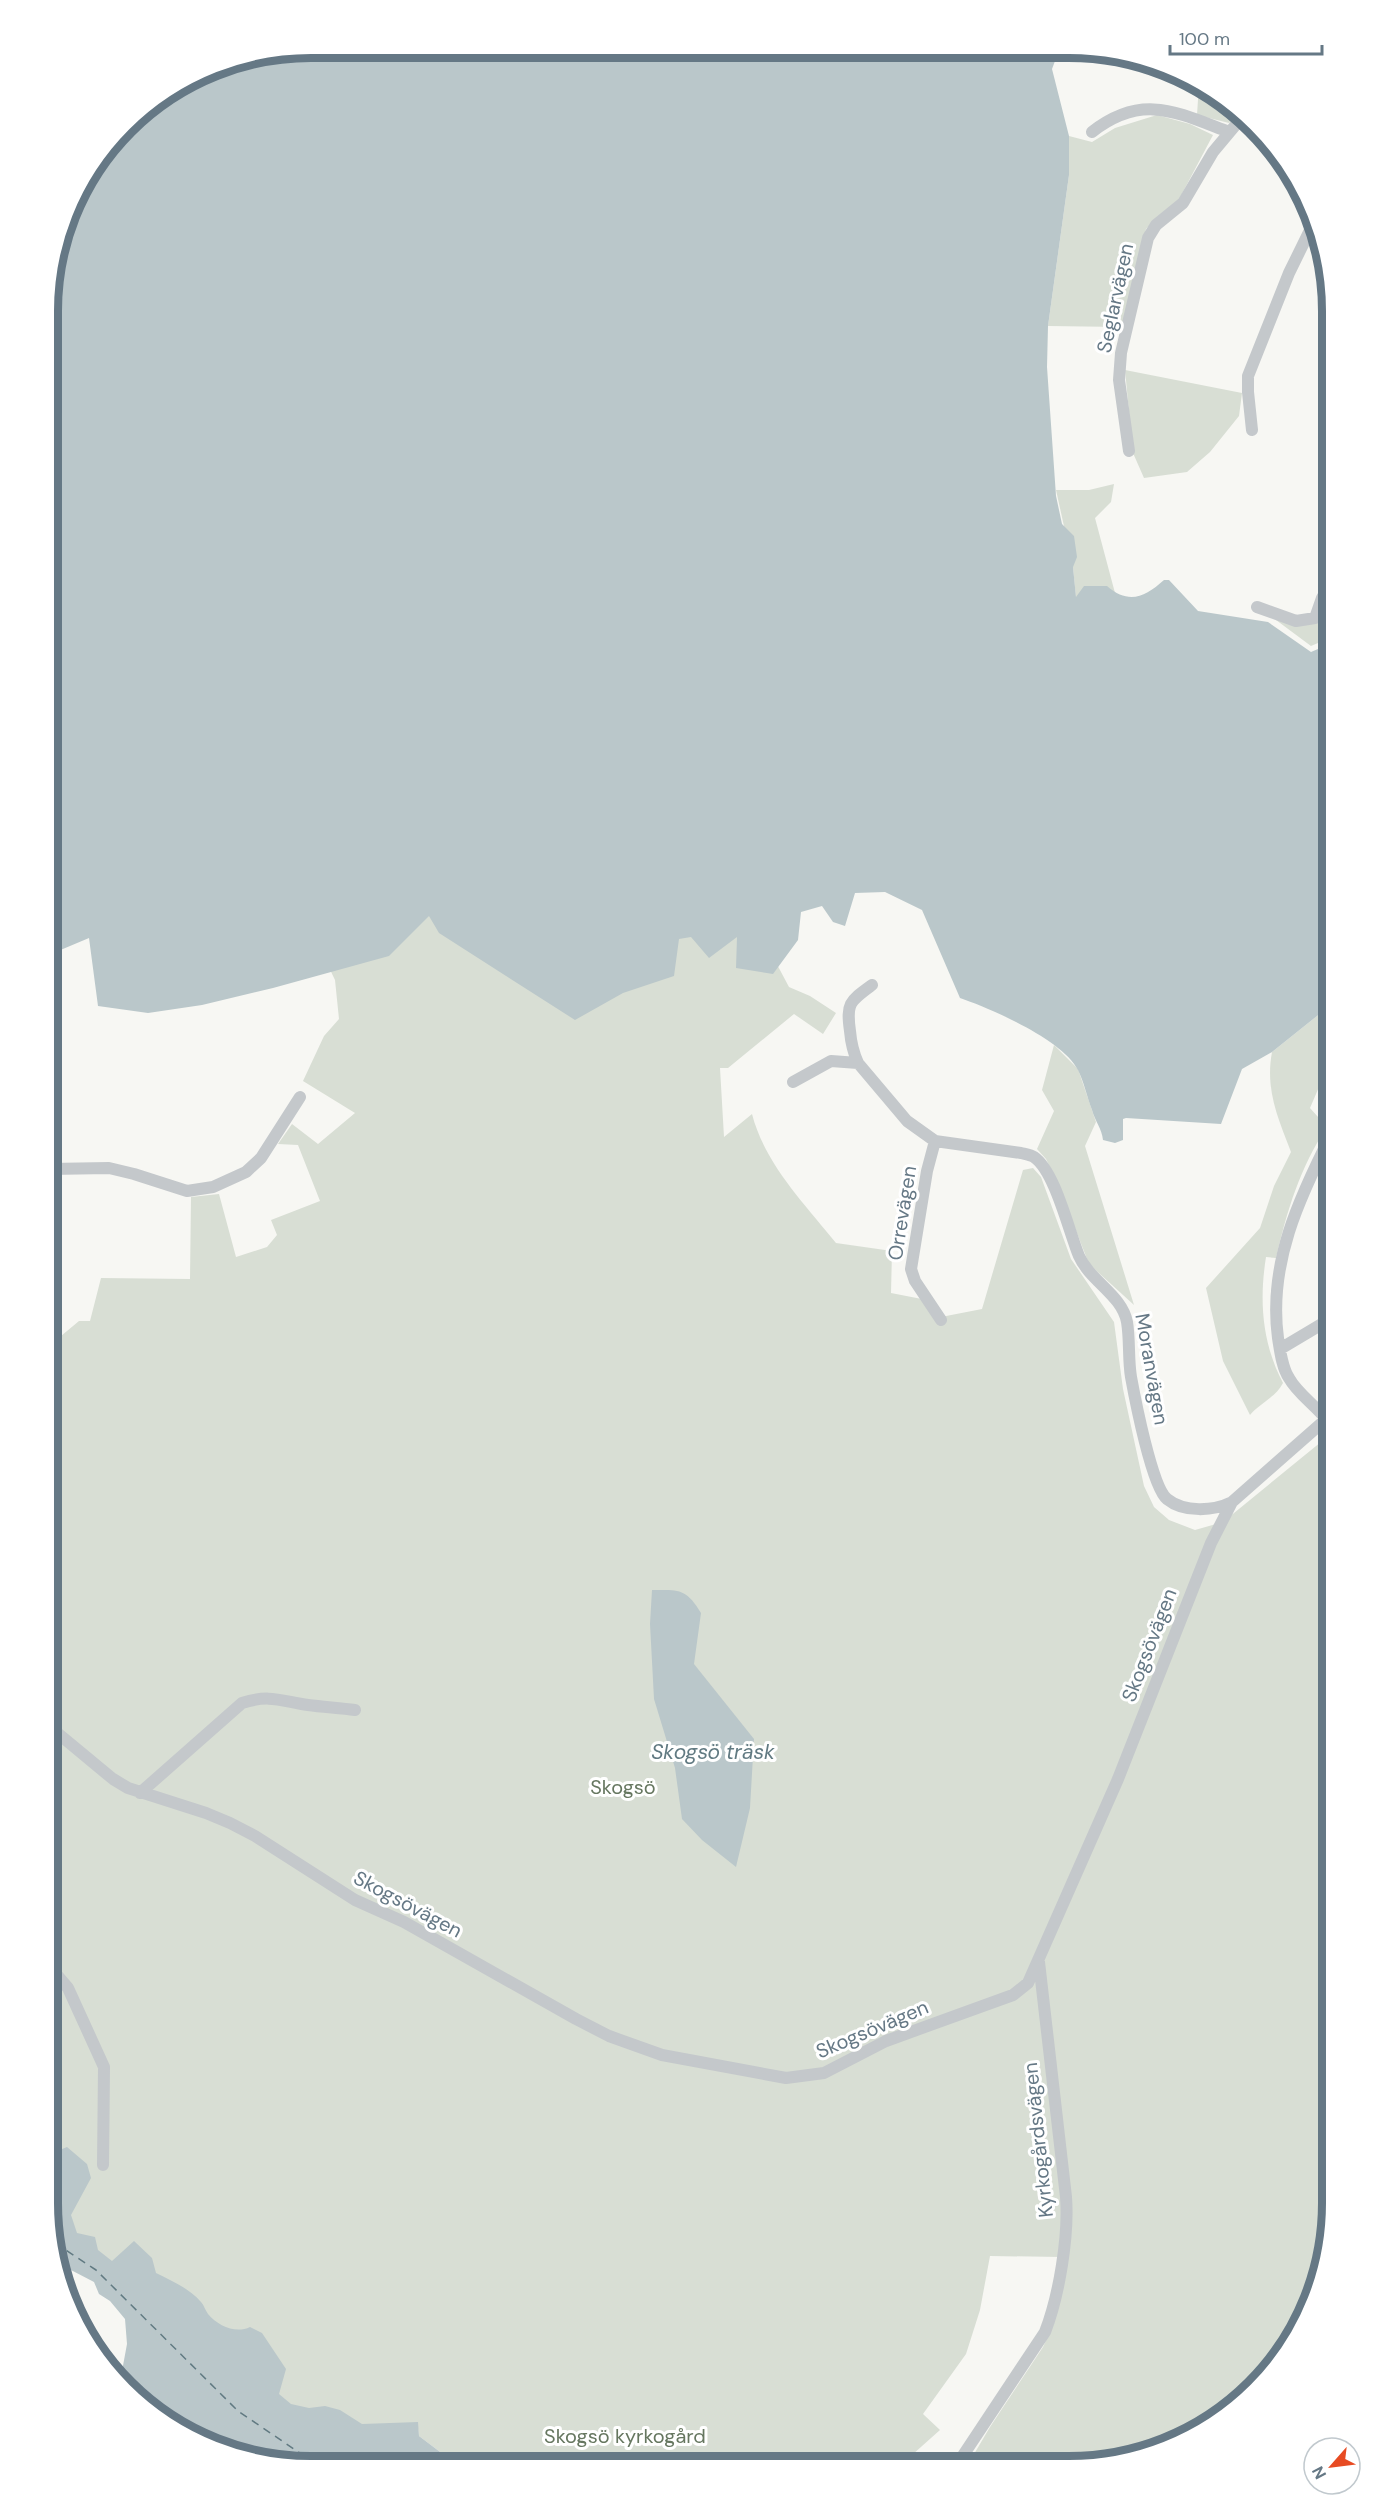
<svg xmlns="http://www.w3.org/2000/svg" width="1380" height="2514" viewBox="0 0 1380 2514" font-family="'DM Sans',sans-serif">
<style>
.green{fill:#d8ded4}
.water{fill:#bac7ca}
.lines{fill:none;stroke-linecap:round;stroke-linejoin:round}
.ferry{stroke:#617a82;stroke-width:1.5;stroke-dasharray:8 6;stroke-linecap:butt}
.minor{stroke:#c4c8cb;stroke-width:12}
.labels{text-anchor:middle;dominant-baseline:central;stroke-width:6;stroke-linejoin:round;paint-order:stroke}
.street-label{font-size:20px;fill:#657885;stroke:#fff}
.park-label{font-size:20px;fill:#667760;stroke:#fff}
.water-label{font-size:21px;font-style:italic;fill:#617a82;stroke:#fff}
.rim{fill:none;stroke:#657885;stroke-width:8}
</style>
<rect width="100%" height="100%" fill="#f7f7f3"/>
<!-- green -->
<path class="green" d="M1199,84L1240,112L1229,123L1197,115Z
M1157,115L1190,124L1213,135L1176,205L1157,217L1146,229L1122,327L1048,326L1069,175V136L1092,142L1115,128Z
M1125,370L1242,393L1239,416L1210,452L1187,472L1144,478L1133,453Z
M1114,484L1111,502L1095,518L1115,593L1076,598L1073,567L1056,490H1089Z
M582,598L789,987L810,996L836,1013L823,1034L794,1014L728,1068H720L724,1137L752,1114C765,1164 804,1203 836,1243L892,1251L891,1293L932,1301L941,1317L982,1309L1023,1170L1033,1168L1041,1177L1071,1259L1114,1322L1123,1389L1144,1486L1154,1507L1169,1520L1195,1530L1223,1522L1332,1433L1331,2220L1312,2303L1277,2363L1215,2421L1154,2452L1069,2466H967L990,2427L1043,2347L1053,2326L1061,2257L990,2256L980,2310L966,2354L923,2414L940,2430L903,2463L905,2466L456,2464L419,2436L418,2428L292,2464L96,2270L48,2203L49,1745L62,1730L49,1718V1346L79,1321H90L101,1278L190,1279L191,1197L219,1194L236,1257L267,1247L277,1235L271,1220L320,1201L298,1145L278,1144L292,1124L318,1144L355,1113L303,1081L324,1036L339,1019L335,980L233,768Z
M1276,620L1314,621L1332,631V637L1311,646Z
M1322,1012L1332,1013V1072L1322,1080L1310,1108L1327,1127C1300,1167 1287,1211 1276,1258L1266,1257C1259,1301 1262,1343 1283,1383C1276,1397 1260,1403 1250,1415L1223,1361L1206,1288L1260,1228L1274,1186L1291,1152C1278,1118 1265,1090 1272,1052Z
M1054,1045L1078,1069L1096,1122L1085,1146L1134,1305L1089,1264L1055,1177L1046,1159L1037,1149L1054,1111L1042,1090Z"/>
<!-- water -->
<path class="water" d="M311,48L1058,53L1052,69L1069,136V175L1048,326L1047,367L1056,496L1062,524L1074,536L1077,557L1073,567L1076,597L1084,586H1107C1129,605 1145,597 1164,580H1169L1198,611L1268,622L1311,652L1332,643V1013L1322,1012L1272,1052L1242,1069L1221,1124L1126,1118L1123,1119V1140L1115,1143L1103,1140C1102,1129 1095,1121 1092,1110C1087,1097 1084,1082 1078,1070C1063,1040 992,1009 960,998L922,910L885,892L855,893L845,926L833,922L822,906L801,912L798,940L773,974L736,968L737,937L709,958L691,937L679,939L674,976L623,993L575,1020L439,933L429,916L389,956L273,988L202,1005L148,1013L98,1006L89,938L51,954L54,1063L49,1069L50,277L75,194L137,114L211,68Z
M652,1590C679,1590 686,1588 701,1613L694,1664L754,1739L750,1808L736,1867L702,1840L682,1819L675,1768L654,1699L650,1624Z
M67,2147L87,2164L91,2178L71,2215L77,2233L95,2237L98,2250L112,2261L134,2241L152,2258L156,2273C172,2281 189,2288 201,2302C204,2305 205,2310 208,2314C218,2326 236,2334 250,2327L262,2333L286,2369L279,2394L291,2404L309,2408L325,2406L340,2410L362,2424L418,2422L419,2436L456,2464H276L195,2439L138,2401L123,2384L122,2371L127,2344L125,2319L110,2301L99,2294L94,2282L69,2269L59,2268L48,2203V2155Z"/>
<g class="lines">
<!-- ferry -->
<path class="ferry" d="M55,2243L96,2270L238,2411L316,2464"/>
<!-- minor -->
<path class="minor" d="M1092,132C1142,93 1176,112 1229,132
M1252,430L1248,392V376L1289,273L1315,220
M1129,451L1119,380L1121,353L1148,238L1156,225L1183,203L1213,152L1244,115
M1257,607L1296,621L1315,618L1322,598L1332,581
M872,985C850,1001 846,1003 850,1031C851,1043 853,1052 858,1063L907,1121L935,1141L1021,1153C1025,1154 1031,1155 1034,1157C1055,1171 1069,1232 1079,1256C1090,1281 1122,1295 1127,1322C1130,1340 1128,1359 1131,1377C1135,1399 1152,1487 1167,1499C1184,1513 1214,1511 1232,1502
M793,1082L831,1061L858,1063
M935,1141L927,1171L911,1269L915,1281L941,1320
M49,1169L109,1168L134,1174L187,1191L213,1187L246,1172L261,1158L300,1097
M1280,1349L1332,1318
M1326,1419C1315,1405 1297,1393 1289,1378C1282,1368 1280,1350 1278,1338C1268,1264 1299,1198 1332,1133
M49,1726L113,1779L128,1788L206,1813L230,1823L255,1836L355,1900L404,1922L576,2019L609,2036L662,2055L786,2078L824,2073L886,2041L1013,1995L1028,1983L1118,1779L1211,1543L1232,1502L1332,1414
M140,1793L242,1703C270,1694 281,1701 308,1705C323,1707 340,1708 355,1710
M48,1970L56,1974L68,1988L104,2067L103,2165
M956,2466L1045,2332C1059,2296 1069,2236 1066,2197L1039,1962"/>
</g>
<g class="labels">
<!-- street labels -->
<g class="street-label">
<text transform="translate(1115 298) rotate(-78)">Seglarvägen</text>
<text transform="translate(902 1213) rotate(-81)">Orrevägen</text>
<text transform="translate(1152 1369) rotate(80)">Moranvägen</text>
<text transform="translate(1149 1645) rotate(-69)">Skogsövägen</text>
<text transform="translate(408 1904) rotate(28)">Skogsövägen</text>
<text transform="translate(872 2029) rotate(-23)">Skogsövägen</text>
<text transform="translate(1038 2140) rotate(-96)">Kyrkogårdsvägen</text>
</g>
<!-- park labels -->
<g class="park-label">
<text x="623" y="1787">Skogsö</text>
<text x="625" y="2436">Skogsö kyrkogård</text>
</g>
<!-- water labels -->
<g class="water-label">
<text x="713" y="1752">Skogsö träsk</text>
</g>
</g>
<!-- crop -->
<path d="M0 0H1380V2514H0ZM311 58H1069A253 253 0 0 1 1322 311V2203A253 253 0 0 1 1069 2456H311A253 253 0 0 1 58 2203V311A253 253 0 0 1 311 58Z" fill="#fff" fill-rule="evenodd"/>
<path class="rim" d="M311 58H1069A253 253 0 0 1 1322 311V2203A253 253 0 0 1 1069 2456H311A253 253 0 0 1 58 2203V311A253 253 0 0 1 311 58Z"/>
<!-- north arrow -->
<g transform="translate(1332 2466) rotate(242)"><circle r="28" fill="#ffffff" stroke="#c1c9ce" stroke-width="1.5"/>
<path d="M0-4.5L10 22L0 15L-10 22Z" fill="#e74b23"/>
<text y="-9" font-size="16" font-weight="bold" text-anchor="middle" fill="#657885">N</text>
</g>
<!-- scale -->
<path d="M1170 45v9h152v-9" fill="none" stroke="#657885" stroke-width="3"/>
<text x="1179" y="45" font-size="18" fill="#657885" stroke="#ffffff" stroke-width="4.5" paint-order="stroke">100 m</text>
</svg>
